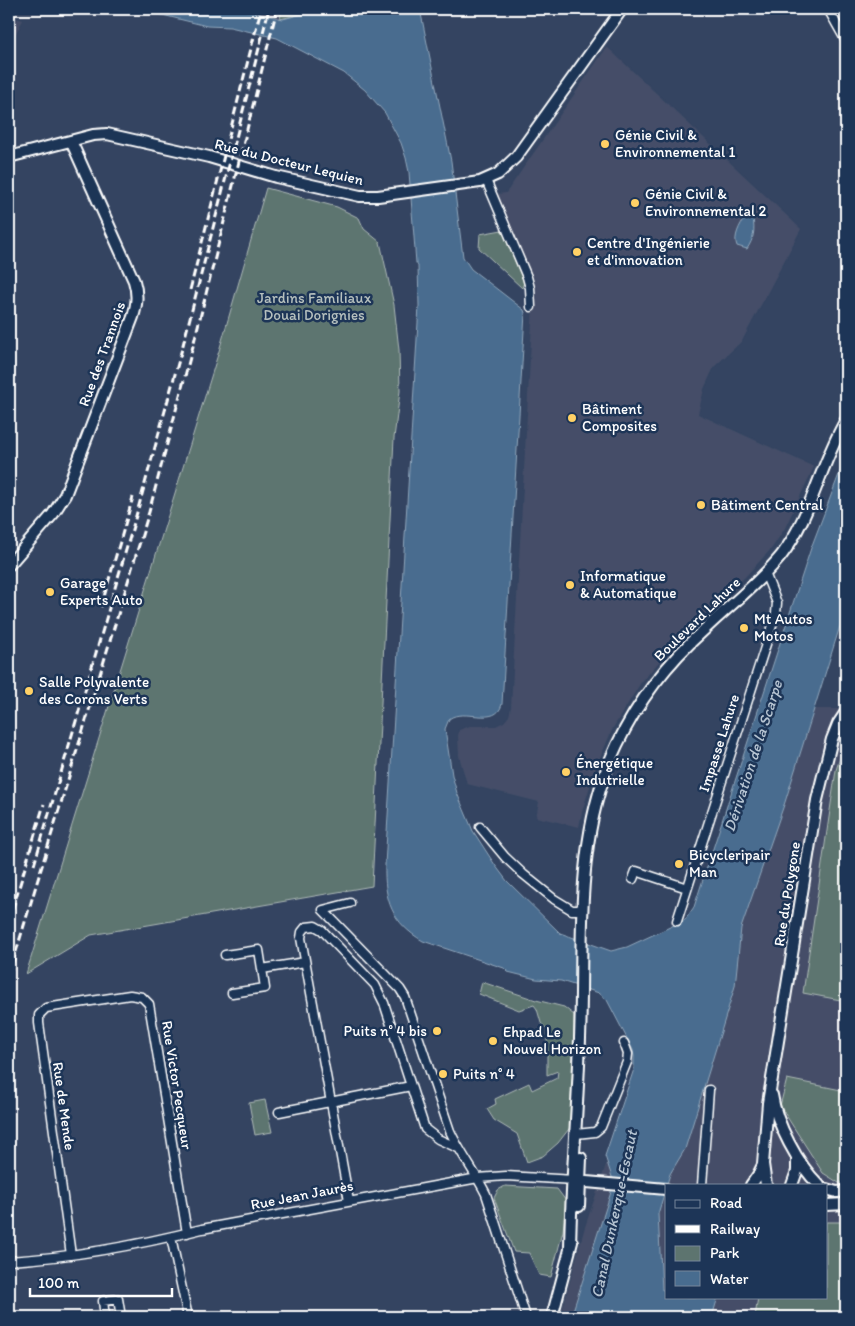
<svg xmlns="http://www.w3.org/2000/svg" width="855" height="1326" viewBox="0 0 855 1326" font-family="Itim,sans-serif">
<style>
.built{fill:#444e68;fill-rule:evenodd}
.green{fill:#5d746f;stroke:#aebab7}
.water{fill:#486c8f;stroke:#91a7bc}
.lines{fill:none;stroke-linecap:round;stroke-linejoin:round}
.street-casing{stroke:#fff;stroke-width:11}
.secondary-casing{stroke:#fff;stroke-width:14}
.street{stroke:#1d3557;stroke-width:8}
.secondary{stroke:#1d3557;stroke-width:10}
.rail{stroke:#fff;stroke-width:3;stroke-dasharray:8 4;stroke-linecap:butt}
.poi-dot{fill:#ffd166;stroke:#1d3557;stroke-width:2}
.labels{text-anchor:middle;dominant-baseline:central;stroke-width:5;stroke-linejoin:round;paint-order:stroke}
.poi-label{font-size:15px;fill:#fff;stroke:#1d3557;text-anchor:start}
.street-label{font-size:15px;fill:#fff;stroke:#1d3557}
.park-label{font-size:15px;fill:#b6c0be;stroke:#1d3557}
.water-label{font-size:16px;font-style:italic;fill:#b6c4d2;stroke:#1d3557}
</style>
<rect width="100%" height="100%" fill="#344461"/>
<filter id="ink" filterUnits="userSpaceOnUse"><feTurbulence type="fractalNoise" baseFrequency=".02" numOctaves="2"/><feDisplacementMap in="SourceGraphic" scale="10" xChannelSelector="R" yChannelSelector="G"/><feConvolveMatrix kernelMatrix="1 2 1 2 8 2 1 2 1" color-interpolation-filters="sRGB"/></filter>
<g filter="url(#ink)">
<!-- built -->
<path class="built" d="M256,9H282L280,19L255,13Z
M9,16L23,20L9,46Z
M607,47L801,229L742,341L714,367L704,389L698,414L814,467L785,528L772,548L745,577L683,634L640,684L613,728L596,767L582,812L579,827L536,817L539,802L467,784L459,756L458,736L459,730L470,726H496L504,722L509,716L511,707L533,304L496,194L506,193Z
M767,709H846V1317H560L584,1230L675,959ZM666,1185H826V1297H666Z"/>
<!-- green -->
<path class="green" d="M282,9H312L302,14L280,19Z
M266,188L337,207L359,218L364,229L380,242L394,305L399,350L400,391L394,438L372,886L91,935L26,974L219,351Z
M502,230L524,282L522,288L479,248L480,234Z
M846,740V1001L803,993L836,770Z
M482,982L536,1000L564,1007L574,1015L572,1125L558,1143L543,1156L527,1162L517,1134L494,1120L487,1109L496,1104L495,1099L529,1083L532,1090L557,1078L558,1071L547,1075V1030L541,1023L537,1009L534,1005L519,1010L479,994Z
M787,1079L846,1091V1183H839L823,1173L780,1106Z
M265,1100L272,1132L255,1135L249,1103Z
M505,1186L557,1189L566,1201L563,1231L551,1277L539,1275L529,1253L514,1252L494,1198L498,1190Z
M826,1222H846V1303L842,1317H755L758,1297H826Z"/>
<!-- water -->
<path class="water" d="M138,9H239L283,19L302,14L312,9H420L451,161L463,257L471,269L524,310L525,313L502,704C496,728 464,707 449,719L445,729L452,775L457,793L473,831L495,865L507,881L560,933L611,951L627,947L685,920L694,907L811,548L846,456V607L785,802L741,928L735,986L685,1149L670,1174L658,1214L662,1290L666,1289V1297H718L712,1317H571L611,1192L612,1177L605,1156L634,1069V1056L633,1050L607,1000L599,993L561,981L536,979L508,972L504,968L423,941C392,923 384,900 385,865L419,306L418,266L416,263L409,172L406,158L401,143L385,113L365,90L344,73L277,38L230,27L207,26Z
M745,217H749L753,219C755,231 754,238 747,249L737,246C733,237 740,225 745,217Z"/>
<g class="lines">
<!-- street casing -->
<g class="street-casing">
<path id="street" d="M828,9L846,41
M486,180L527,277L530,288L531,307
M480,827L505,857L523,874L554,899L572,910H583
M633,879L636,871L687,888
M350,903L323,910L400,989L405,997L450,1131C460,1153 475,1172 486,1194L526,1317
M677,921L776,613L777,603L765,573
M225,955L259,950L265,988L232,993
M262,969L305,962
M279,1112L411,1086
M576,1134L595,1132L601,1127L627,1062L628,1054L624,1043
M702,1185L709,1090
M349,1201L301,938L302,932L306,927L315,926L322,930L375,985L384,1003L425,1129L438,1139L458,1148
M171,1237L188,1317
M71,1255L39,1023V1015L46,1008L130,995L142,997L149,1004L187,1233
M9,1261C74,1257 139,1245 202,1229L478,1178L506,1176L574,1180
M105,1317L103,1301L118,1299L121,1317"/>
</g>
<!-- secondary casing -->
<g class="secondary-casing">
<path id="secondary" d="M9,157L93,135L107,134L209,157L276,177L360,196H378L480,182L498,174L516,157L622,9
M9,565L53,514L65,495L133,317C137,304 138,294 134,281L71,141
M772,1095C776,1123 798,1165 819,1185
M575,1181L666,1189
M751,1185L758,1175L763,1165
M766,1185L763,1164L768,1103L817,800L832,739L838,724L846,712
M792,1185L797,1171V1157
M826,1189L837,1192L846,1191
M826,1205L846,1204
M579,1206L581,1158
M570,1249C571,1178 578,1108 580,1038C584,939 573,837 617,745C638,701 668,662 705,629C730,605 759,583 781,556C811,517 821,462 846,420
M552,1317L572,1242"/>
</g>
<!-- street -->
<use href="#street" class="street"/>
<!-- secondary -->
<use href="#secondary" class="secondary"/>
<!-- rail -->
<path class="rail" d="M190,290L261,9
M101,607L133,497
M34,865L138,509L183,345L269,9
M9,921L44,804
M9,975L149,512L193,346L277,9"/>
</g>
</g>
<!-- markers -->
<g class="poi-dot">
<circle cx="605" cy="144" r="5"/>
<circle cx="635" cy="203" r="5"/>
<circle cx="577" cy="252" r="5"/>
<circle cx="572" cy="418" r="5"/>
<circle cx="701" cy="505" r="5"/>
<circle cx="570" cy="585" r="5"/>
<circle cx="50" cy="592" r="5"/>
<circle cx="744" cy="628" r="5"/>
<circle cx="29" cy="691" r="5"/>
<circle cx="566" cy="772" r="5"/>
<circle cx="679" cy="864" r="5"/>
<circle cx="437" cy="1031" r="5"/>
<circle cx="493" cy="1041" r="5"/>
<circle cx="443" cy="1074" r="5"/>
</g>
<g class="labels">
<!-- poi labels -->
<g class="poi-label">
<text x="615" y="135">Génie Civil &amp;<tspan x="615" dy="17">Environnemental 1</tspan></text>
<text x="645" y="194">Génie Civil &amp;<tspan x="645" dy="17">Environnemental 2</tspan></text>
<text x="587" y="243">Centre d'Ingénierie<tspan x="587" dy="17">et d'innovation</tspan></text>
<text x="582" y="409">Bâtiment<tspan x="582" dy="17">Composites</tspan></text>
<text x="711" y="505">Bâtiment Central</text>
<text x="580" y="576">Informatique<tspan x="580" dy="17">&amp; Automatique</tspan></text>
<text x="60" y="583">Garage<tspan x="60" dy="17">Experts Auto</tspan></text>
<text x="754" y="619">Mt Autos<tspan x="754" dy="17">Motos</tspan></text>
<text x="39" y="682">Salle Polyvalente<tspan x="39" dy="17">des Corons Verts</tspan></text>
<text x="576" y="763">Énergétique<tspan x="576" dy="17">Indutrielle</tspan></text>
<text x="689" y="855">Bicycleripair<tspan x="689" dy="17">Man</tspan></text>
<text x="427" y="1031" text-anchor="end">Puits n° 4 bis</text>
<text x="503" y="1032">Ehpad Le<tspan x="503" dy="17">Nouvel Horizon</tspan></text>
<text x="453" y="1074">Puits n° 4</text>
</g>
<!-- street labels -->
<g class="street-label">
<text transform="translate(289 162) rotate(14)">Rue du Docteur Lequien</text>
<text transform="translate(102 354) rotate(-70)">Rue des Trannois</text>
<text transform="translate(697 619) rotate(-44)">Boulevard Lahure</text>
<text transform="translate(719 743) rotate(-72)">Impasse Lahure</text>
<text transform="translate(787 894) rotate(-81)">Rue du Polygone</text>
<text transform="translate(177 1085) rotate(81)">Rue Victor Pecqueur</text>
<text transform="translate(64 1106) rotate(82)">Rue de Mende</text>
<text transform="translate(302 1195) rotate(-11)">Rue Jean Jaurès</text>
</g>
<!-- park labels -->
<g class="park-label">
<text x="314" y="298">Jardins Familiaux<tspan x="314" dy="17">Douai Dorignies</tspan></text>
</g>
<!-- water labels -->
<g class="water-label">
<text transform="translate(753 756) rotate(-72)">Dérivation de la Scarpe</text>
<text transform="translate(614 1214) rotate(-78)">Canal Dunkerque-Escaut</text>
</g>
</g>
<!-- margin -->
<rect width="855" height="1326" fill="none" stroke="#1d3557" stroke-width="30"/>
<rect x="15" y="15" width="825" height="1296" fill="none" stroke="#fff" stroke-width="2" filter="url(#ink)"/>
<!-- legend -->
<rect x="665" y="1184" width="162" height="115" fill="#1d3557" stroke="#77869a"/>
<rect x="675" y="1200" width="25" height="8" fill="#1d3557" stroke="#77869a"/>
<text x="710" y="1208" font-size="15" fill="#ffffff">Road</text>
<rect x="675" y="1225" width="25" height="8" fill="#ffffff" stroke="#77869a"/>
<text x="710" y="1234" font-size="15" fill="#ffffff">Railway</text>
<rect x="675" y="1246" width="25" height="15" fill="#5d746f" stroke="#77869a"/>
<text x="710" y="1258" font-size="15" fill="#ffffff">Park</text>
<rect x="675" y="1271" width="25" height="15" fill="#486c8f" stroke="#77869a"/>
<text x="710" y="1284" font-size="15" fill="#ffffff">Water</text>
<!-- scale -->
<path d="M30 1288v8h142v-8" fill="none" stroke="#ffffff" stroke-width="2.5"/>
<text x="38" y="1288" font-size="15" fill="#ffffff" stroke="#1d3557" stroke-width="4" paint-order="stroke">100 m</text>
</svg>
